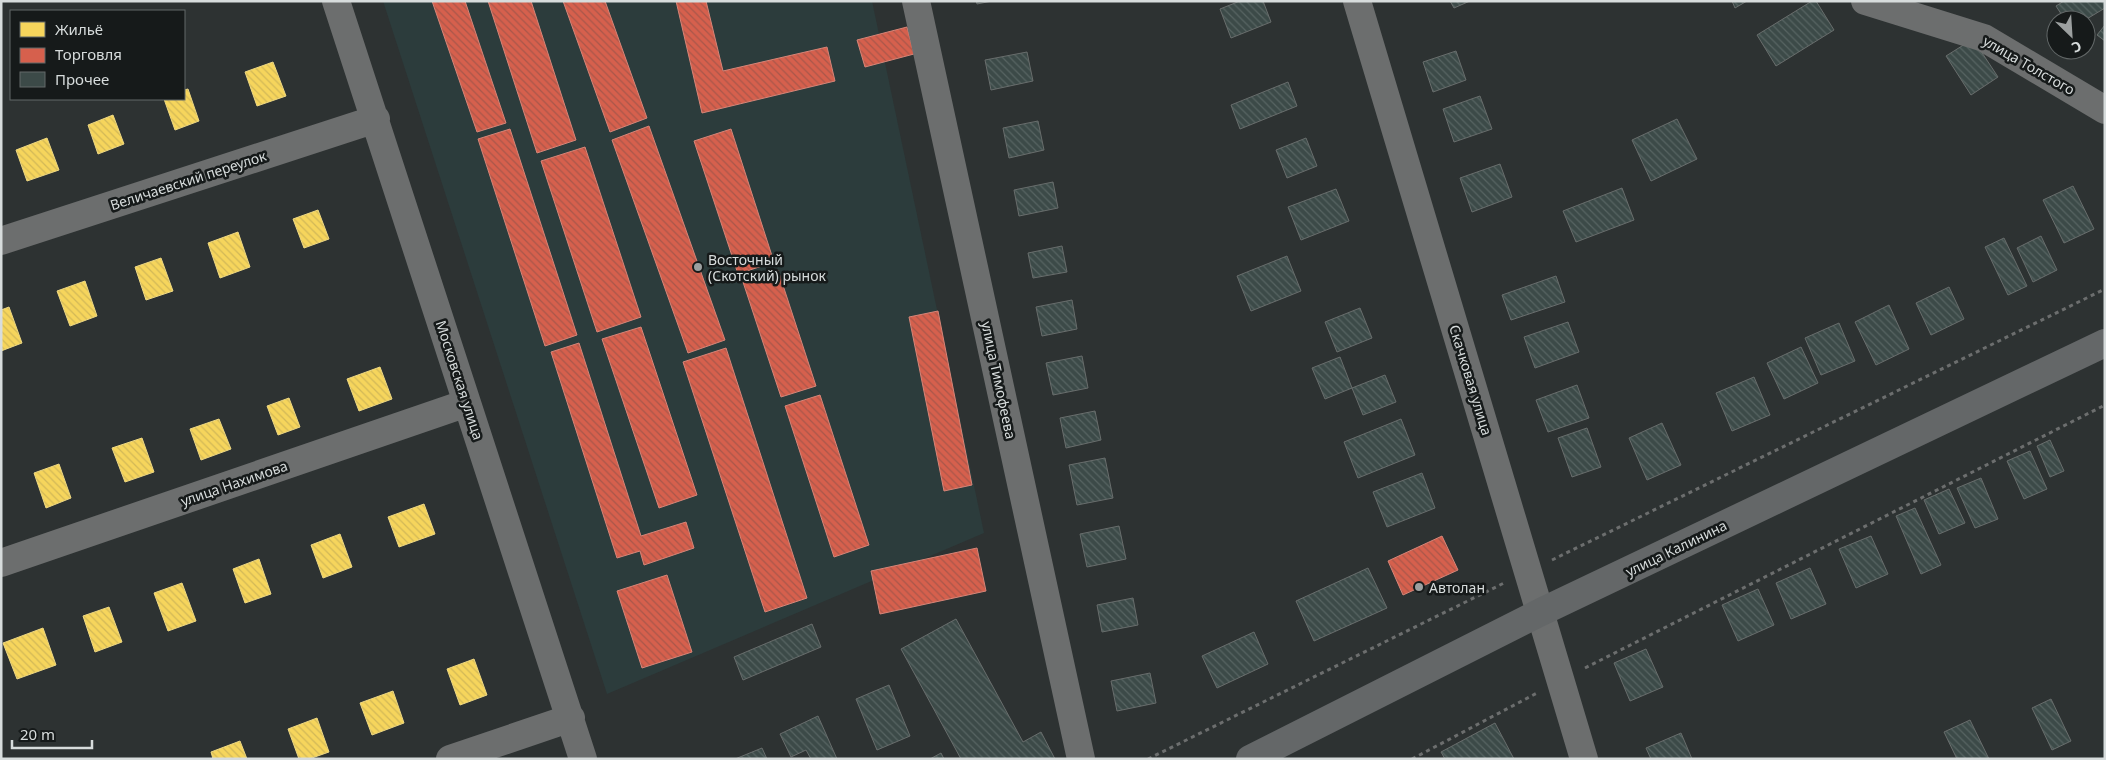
<svg xmlns="http://www.w3.org/2000/svg" width="2106" height="760" viewBox="0 0 2106 760" font-family="'Noto Sans',sans-serif">
<style>
.built{fill:#2c3c3c}
.homes{fill:url(#homes-back-hatch);stroke:#edd782}
.shops{fill:url(#shops-back-hatch);stroke:#d68578}
.building{fill:url(#building-back-hatch);stroke:#686d6c}
.lines{fill:none;stroke-linecap:round;stroke-linejoin:round}
.path{stroke:#6c6e6e;stroke-width:3;stroke-dasharray:4 4;stroke-linecap:butt}
.street{stroke:#6c6e6e;stroke-width:28}
.secondary{stroke:#646768;stroke-width:28}
.poi-dot{fill:#9ca0a0;stroke:#161a1a;stroke-width:2}
.labels{text-anchor:middle;dominant-baseline:central;stroke-width:5;stroke-linejoin:round;paint-order:stroke}
.street-label{font-size:14px;fill:#d7dcdc;stroke:#161a1a}
.poi-label{font-size:14px;fill:#d7dcdc;stroke:#161a1a;text-anchor:start}
</style>
<defs>
<pattern id="homes-back-hatch" width="6" height="6" patternUnits="userSpaceOnUse" patternTransform="scale(1.25)"><rect width="6" height="6" fill="#f6d55c"/><path d="M-1 5l2 2M0 0l6 6M5-1l2 2" fill="none" stroke="#d2b857"/></pattern>
<pattern id="shops-back-hatch" width="6" height="6" patternUnits="userSpaceOnUse" patternTransform="scale(1.25)"><rect width="6" height="6" fill="#d6604d"/><path d="M-1 5l2 2M0 0l6 6M5-1l2 2" fill="none" stroke="#a9574a"/></pattern>
<pattern id="building-back-hatch" width="6" height="6" patternUnits="userSpaceOnUse" patternTransform="scale(1.25)"><rect width="6" height="6" fill="#3c4a48"/><path d="M-1 5l2 2M0 0l6 6M5-1l2 2" fill="none" stroke="#576462"/></pattern>
</defs>
<rect width="100%" height="100%" fill="#2d3232"/>
<!-- built -->
<path class="built" d="M383,1H872L984,533L607,694Z"/>
<!-- homes -->
<path class="homes" d="M273,62L286,96L257,106L245,72Z
M188,89L199,121L175,130L164,99H184V90Z
M113,115L124,144L98,154L88,125Z
M47,138L59,170L27,181L16,150Z
M318,210L329,239L304,248L293,219Z
M238,232L250,267L220,278L208,243Z
M161,258L173,291L146,300L135,267Z
M85,281L97,316L70,326L57,291Z
M9,307L22,343L1,351V310Z
M380,367L392,399L359,411L347,379Z
M289,398L300,427L278,435L267,406Z
M219,419L231,449L201,460L190,429Z
M142,438L154,472L125,482L112,448Z
M59,464L71,498L46,508L34,473Z
M424,504L435,534L399,547L388,517Z
M340,534L352,567L323,578L311,545Z
M259,559L271,594L245,603L233,569Z
M182,583L196,621L168,631L154,593Z
M109,607L122,642L95,652L83,616Z
M43,628L56,665L17,679L3,643Z
M474,659L487,695L460,705L447,669Z
M393,691L404,723L372,735L360,703Z
M317,718L329,752L309,759H299L288,729Z
M240,741L247,759H213L211,752Z"/>
<!-- shops -->
<path class="shops" d="M432,1H465L506,123L477,132Z
M488,1H531L576,140L537,153Z
M563,1H605L647,118L610,132Z
M676,1H706L723,71L827,47L835,81L702,113Z
M907,27L914,54L865,67L857,40Z
M649,126L725,340L688,353L612,140Z
M510,129L577,335L545,346L478,139Z
M731,129L774,262L738,274L694,141Z
M585,147L641,317L597,332L541,161Z
M778,270L816,386L781,397L743,282Z
M938,311L972,485L944,491L909,317Z
M641,327L697,495L659,508L602,339Z
M579,343L641,536L686,522L694,548L644,565L640,551L617,558L551,352Z
M726,348L807,598L765,612L683,362Z
M820,395L869,545L834,557L785,406Z
M1442,536L1458,570L1403,595L1388,561Z
M977,548L986,591L880,614L871,571Z
M667,575L692,652L642,668L617,591Z"/>
<!-- building -->
<path class="building" d="M976,1H992L977,4Z
M1240,1H1263L1271,22L1231,38L1220,9Z
M1450,1H1470L1454,8Z
M1732,1H1747L1735,8Z
M1812,1H1816L1834,30L1776,66L1757,35Z
M2064,1H2105V8L2085,20H2065L2056,6Z
M2105,25V41L2097,35Z
M1973,39L1998,77L1971,95L1946,56Z
M1456,51L1466,80L1433,92L1423,62Z
M1027,52L1033,81L991,90L985,60Z
M1288,82L1297,106L1240,129L1231,105Z
M1480,96L1492,129L1454,142L1443,109Z
M1677,119L1697,159L1651,181L1632,140Z
M1038,121L1044,150L1009,158L1003,128Z
M1306,138L1317,166L1287,178L1276,150Z
M1500,164L1512,197L1472,212L1460,178Z
M1053,182L1058,208L1019,216L1014,190Z
M2073,186L2094,229L2064,243L2043,200Z
M1622,188L1634,220L1576,242L1563,211Z
M1336,189L1349,221L1301,240L1288,207Z
M2041,236L2057,270L2033,282L2017,248Z
M2004,238L2027,286L2008,295L1985,247Z
M1062,246L1067,272L1033,278L1028,253Z
M1287,256L1301,291L1251,311L1237,276Z
M1556,276L1565,302L1511,320L1502,295Z
M1949,287L1964,319L1931,335L1916,303Z
M1072,300L1077,329L1042,336L1036,307Z
M1889,305L1909,349L1876,365L1855,322Z
M1360,308L1372,338L1337,352L1325,322Z
M1568,322L1579,352L1535,368L1524,337Z
M1839,323L1855,361L1821,375L1805,338Z
M1801,347L1818,383L1784,399L1767,363Z
M1082,356L1088,388L1053,395L1046,363Z
M1340,357L1352,388L1325,399L1312,368Z
M1385,375L1396,402L1363,415L1352,388Z
M1754,377L1770,415L1732,431L1716,393Z
M1577,385L1589,418L1548,432L1536,400Z
M1095,411L1101,440L1066,448L1060,418Z
M1401,419L1415,455L1358,478L1344,442Z
M1662,423L1681,465L1647,480L1629,438Z
M1587,428L1601,467L1572,477L1558,438Z
M2050,440L2064,471L2050,477L2037,446Z
M2030,451L2047,489L2024,499L2007,461Z
M1105,458L1113,498L1077,505L1069,465Z
M1422,473L1435,508L1387,527L1373,492Z
M1981,478L1998,519L1975,528L1957,488Z
M1949,489L1965,523L1939,534L1924,500Z
M1915,508L1941,565L1921,574L1896,516Z
M1119,526L1126,559L1087,567L1080,534Z
M1871,536L1888,574L1856,588L1839,549Z
M1368,568L1387,608L1314,641L1296,601Z
M1810,568L1826,604L1791,619L1776,583Z
M1758,589L1774,625L1738,641L1722,605Z
M1133,598L1138,625L1102,632L1097,605Z
M956,619L1023,742L1041,732L1055,759H961L901,649Z
M812,624L821,647L743,680L734,657Z
M1254,632L1268,664L1217,688L1202,656Z
M1646,649L1663,687L1630,701L1614,663Z
M1150,673L1156,703L1117,711L1111,681Z
M889,685L910,736L877,750L856,699Z
M2051,699L2071,741L2052,750L2032,708Z
M818,716L837,759H811L806,750L791,757L780,734Z
M1970,720L1989,759H1957L1944,732Z
M1495,723L1514,759H1445L1441,752Z
M1681,733L1692,759H1651L1646,748Z
M762,748L767,759H735Z
M941,753L944,759H930Z"/>
<g class="lines">
<!-- path -->
<path class="path" d="M1552,560L2105,289
M1585,668L2105,405
M1148,759L1504,583
M1412,759L1537,693"/>
<!-- street -->
<path class="street" d="M336,1L583,759
M916,1L1081,759
M1357,1L1584,759
M1865,1L1984,38L2105,110
M1,241L376,119
M1,563L467,403
M450,759L571,718"/>
<!-- secondary -->
<path class="secondary" d="M1250,759L1541,612L2105,343"/>
</g>
<!-- markers -->
<g class="poi-dot">
<circle cx="698" cy="267" r="5"/>
<circle cx="1419" cy="587" r="5"/>
</g>
<g class="labels">
<!-- street labels -->
<g class="street-label">
<text transform="translate(2029 65) rotate(30)">улица Толстого</text>
<text transform="translate(188 180) rotate(-18)">Величаевский переулок</text>
<text transform="translate(460 380) rotate(72)">Московская улица</text>
<text transform="translate(999 380) rotate(78)">улица Тимофеева</text>
<text transform="translate(1471 380) rotate(73)">Скачковая улица</text>
<text transform="translate(234 483) rotate(-19)">улица Нахимова</text>
<text transform="translate(1676 548) rotate(-26)">улица Калинина</text>
</g>
<!-- poi labels -->
<g class="poi-label">
<text x="708" y="259">Восточный<tspan x="708" dy="16">(Скотский) рынок</tspan></text>
<text x="1429" y="587">Автолан</text>
</g>
</g>
<!-- border -->
<rect width="2106" height="760" fill="none" stroke="#d7dcdc" stroke-width="5"/>
<!-- legend -->
<rect x="10" y="10" width="175" height="90" fill="#161a1a" stroke="#636868"/>
<rect x="20" y="22" width="25" height="15" fill="#f6d55c" stroke="#636868"/>
<text x="55" y="35" font-size="15" fill="#d7dcdc">Жильё</text>
<rect x="20" y="48" width="25" height="15" fill="#d6604d" stroke="#636868"/>
<text x="55" y="60" font-size="15" fill="#d7dcdc">Торговля</text>
<rect x="20" y="72" width="25" height="15" fill="#3c4a48" stroke="#636868"/>
<text x="55" y="85" font-size="15" fill="#d7dcdc">Прочее</text>
<!-- north arrow -->
<g transform="translate(2071 35) rotate(155)"><circle r="24" fill="#161a1a" stroke="#636868"/>
<path d="M0-4L9 19L0 12L-9 19Z" fill="#9ca0a0"/>
<text y="-8" font-size="14" font-weight="bold" text-anchor="middle" fill="#d7dcdc">С</text>
</g>
<!-- scale -->
<path d="M12 740v8h80v-8" fill="none" stroke="#d7dcdc" stroke-width="2.5"/>
<text x="20" y="740" font-size="15" fill="#d7dcdc" stroke="#161a1a" stroke-width="4" paint-order="stroke">20 m</text>
</svg>
